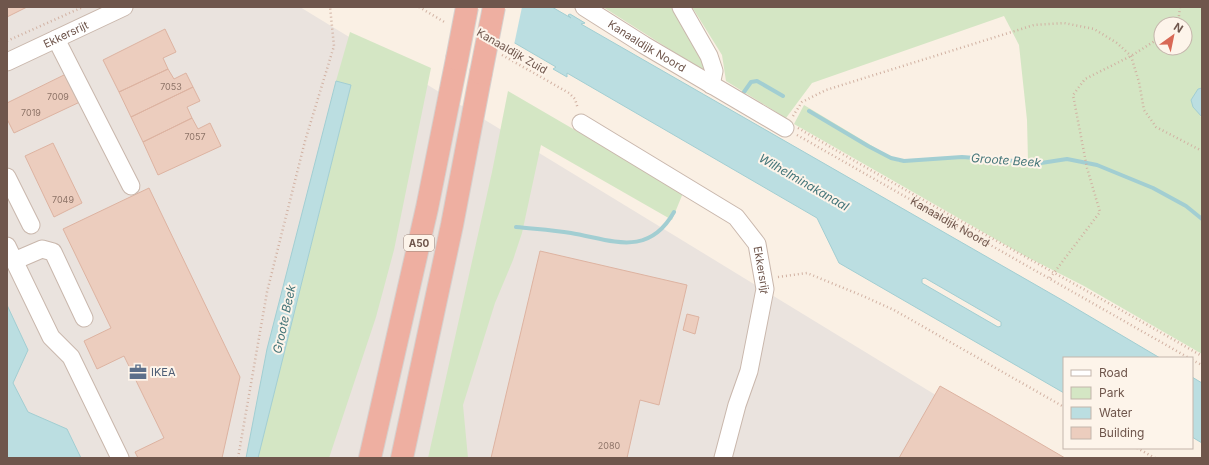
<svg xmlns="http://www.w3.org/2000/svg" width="1209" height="465" viewBox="0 0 1209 465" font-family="Inter,sans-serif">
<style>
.industrial{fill:#eae3de}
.green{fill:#d4e6c4;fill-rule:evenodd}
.water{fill:#bbdee1;stroke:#a2ced2;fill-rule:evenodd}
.pier{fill:#faf0e4}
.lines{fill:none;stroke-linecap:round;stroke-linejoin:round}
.stream{stroke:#a2ced2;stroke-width:4}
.building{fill:#eccdbe;stroke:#ddb3a1}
.minor-casing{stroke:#c9b7ac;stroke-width:19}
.highway-casing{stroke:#d7d0cd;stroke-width:24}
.path{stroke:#d1b1a2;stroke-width:2.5;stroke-dasharray:1 3;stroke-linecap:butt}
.minor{stroke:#fff;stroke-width:17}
.highway{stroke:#eeafa1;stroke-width:22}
.highway-bridge-casing{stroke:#d7d0cd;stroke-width:24;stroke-linecap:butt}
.highway-bridge{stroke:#eeafa1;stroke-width:22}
.labels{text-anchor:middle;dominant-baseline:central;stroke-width:4;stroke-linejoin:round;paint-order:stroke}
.number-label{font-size:9px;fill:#8e7468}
.shield{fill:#fdf4ea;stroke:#9a857b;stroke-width:1}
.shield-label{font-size:10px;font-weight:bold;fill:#6f564c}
.street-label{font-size:11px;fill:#6f564c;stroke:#fdf4ea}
.service-label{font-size:11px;fill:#4e5e75;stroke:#fdf4ea;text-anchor:start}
.water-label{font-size:12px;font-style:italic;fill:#45767a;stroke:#fdf4ea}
</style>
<rect width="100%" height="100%" fill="#faf0e4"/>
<!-- industrial -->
<path class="industrial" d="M7,7H300L1039,458H7Z"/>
<!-- green -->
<path class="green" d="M603,7H675L695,37L707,73Z
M692,7H1202V88L1198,89L1200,116L1202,117V354L1084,286L1025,256L794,124L804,105L899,162L936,157H986L1028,161L1027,120L1019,45L1004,16L812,83L786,118L726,81L722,55ZM1161,24H1185V48H1161Z
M350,32L431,68L394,250L376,317L329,458H258L351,85L336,81Z
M508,91L683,193L672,220L541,145L522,233L513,260L495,303L463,405L468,458H428L492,172Z"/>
<!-- water -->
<path class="water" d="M453,7H552L571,18L568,15L570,14L585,23L581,24L1062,300L1160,358H1064V393L839,263L817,218L567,73V77L553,69L556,67ZM925,278L1001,322V326L998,327L922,283V279Z
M336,81L351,85L258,458H246L267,349Z
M1202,88V117L1193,107L1191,100L1198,89Z
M7,305L28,350L13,383L28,412L67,429L81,458H7Z
M1192,377L1202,383V443L1192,437Z"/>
<!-- pier -->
<path class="pier" d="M451,7H522L514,45L452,9Z"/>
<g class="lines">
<!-- stream -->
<path class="stream" d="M744,92L751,82L757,81L783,96
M809,111L868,146L891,158L904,161L962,157L1041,163L1067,159L1097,165L1153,188L1186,206L1202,219
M516,227C534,229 552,230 571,233C612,240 648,258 674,212"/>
</g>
<!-- building -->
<path class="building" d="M7,7H27L7,17Z
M165,29L176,52L163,58L168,69L119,92L103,60Z
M168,69L174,79L186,73L193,87L131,117L119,92Z
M68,73L82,101L14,133L7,119V103Z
M193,87L200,101L187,107L192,118L143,142L131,117Z
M192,118L198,129L210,123L221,146L158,175L143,142Z
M53,143L82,203L54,217L25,156Z
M149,188L240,377L222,458H138L135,452L164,438L124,356L97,369L84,341L111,328L63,229Z
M540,251L687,285L659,405L640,400L627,458H491Z
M687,314L699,317L695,334L683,330Z
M940,386L993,416L1065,458H899Z"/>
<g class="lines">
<!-- minor casing -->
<g class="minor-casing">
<g id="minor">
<path id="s2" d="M584,7L644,45L785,128"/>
<path d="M681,7L709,56L714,71L711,85"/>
<path d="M56,39L131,186"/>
<path id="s3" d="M7,62L124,7"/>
<path id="s4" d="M581,123L736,217L757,244L765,289L749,371L737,405L723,458"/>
<path d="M7,177L31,225"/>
<path d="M7,246L51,337L71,357L120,458"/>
<path d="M14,261L42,249L53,252L84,318"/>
</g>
</g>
<!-- highway casing -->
<g class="highway-casing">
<path id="highway" d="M370,458L427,208L457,59
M402,458L452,225L481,73"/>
</g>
<!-- path -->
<g class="path">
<path d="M419,7L446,23"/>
<path d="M1178,24L1180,7"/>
<path d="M7,41L83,7"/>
<path d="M502,55L569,93L575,99L578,109"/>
<path d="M793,116L802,102L826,90L1034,25L1064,23L1094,29L1117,43L1131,56L1139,82L1144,110L1156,127L1202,151"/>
<path d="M798,128C932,207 1068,279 1202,356"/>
<path id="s1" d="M797,135L1189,358"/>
<path d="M778,277L807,273L863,296L894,310L1064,407"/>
<path d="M1050,278L1100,212L1087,168L1073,95L1085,79L1131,56L1161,37"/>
<path d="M1192,360L1202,365"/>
<path d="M1137,448L1155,458"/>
<path d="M238,458L267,292L305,141L334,46L330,7"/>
</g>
<!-- minor -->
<use href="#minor" class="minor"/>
<!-- highway -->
<use href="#highway" class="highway"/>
<!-- highway-bridge casing -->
<g class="highway-bridge-casing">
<path id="highway-bridge" d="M457,59L467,7
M481,73L494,7"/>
</g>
<!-- highway-bridge -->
<use href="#highway-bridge" class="highway-bridge"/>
</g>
<!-- icons -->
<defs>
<g id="office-bare" transform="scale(1.38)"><path d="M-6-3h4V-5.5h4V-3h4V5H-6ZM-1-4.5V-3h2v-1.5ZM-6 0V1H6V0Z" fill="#5c6f8a" stroke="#fdf4ea" stroke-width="2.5" paint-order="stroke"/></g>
</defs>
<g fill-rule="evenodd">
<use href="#office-bare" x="138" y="372"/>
</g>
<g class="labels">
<!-- number labels -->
<g class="number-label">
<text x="171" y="86">7053</text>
<text x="58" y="96">7009</text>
<text x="31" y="112">7019</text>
<text x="195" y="136">7057</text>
<text x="63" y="199">7049</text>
<text x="609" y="445">2080</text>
</g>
<!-- shield labels -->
<rect class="shield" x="404" y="235" width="30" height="16" rx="3"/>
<g class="shield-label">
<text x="419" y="243">A50</text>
</g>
<!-- street labels -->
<g class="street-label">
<text stroke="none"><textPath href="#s3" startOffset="65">Ekkersrijt</textPath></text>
<text stroke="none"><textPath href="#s2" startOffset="74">Kanaaldijk Noord</textPath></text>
<text transform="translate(512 51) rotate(30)">Kanaaldijk Zuid</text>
<text stroke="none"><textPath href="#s1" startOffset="176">Kanaaldijk Noord</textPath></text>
<text stroke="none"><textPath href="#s4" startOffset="242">Ekkersrijt</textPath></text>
</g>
<!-- service labels -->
<g class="service-label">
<text x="151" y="372">IKEA</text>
</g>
<!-- water labels -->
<g class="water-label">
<text transform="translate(1006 160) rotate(4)">Groote Beek</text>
<text transform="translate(804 182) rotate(30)">Wilhelminakanaal</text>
<text transform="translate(284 319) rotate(-78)">Groote Beek</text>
</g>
</g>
<!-- border -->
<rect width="1209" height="465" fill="none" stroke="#6f564c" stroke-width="16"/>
<!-- legend -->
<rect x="1063" y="357" width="130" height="92" fill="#fdf4ea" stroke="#c4b5ab"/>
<rect x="1071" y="370" width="20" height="6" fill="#ffffff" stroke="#c4b5ab"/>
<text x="1099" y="377" font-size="12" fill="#6f564c">Road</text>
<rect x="1071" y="387" width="20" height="12" fill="#d4e6c4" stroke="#c4b5ab"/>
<text x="1099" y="397" font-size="12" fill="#6f564c">Park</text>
<rect x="1071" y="407" width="20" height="12" fill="#bbdee1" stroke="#c4b5ab"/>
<text x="1099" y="417" font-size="12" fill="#6f564c">Water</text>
<rect x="1071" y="427" width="20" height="12" fill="#eccdbe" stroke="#c4b5ab"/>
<text x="1099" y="437" font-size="12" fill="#6f564c">Building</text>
<!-- north arrow -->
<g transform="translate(1173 36) rotate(33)"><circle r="19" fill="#fdf4ea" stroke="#c4b5ab"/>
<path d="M0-3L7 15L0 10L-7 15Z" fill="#d86855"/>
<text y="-6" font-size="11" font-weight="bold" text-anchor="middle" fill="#6f564c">N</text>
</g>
</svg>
